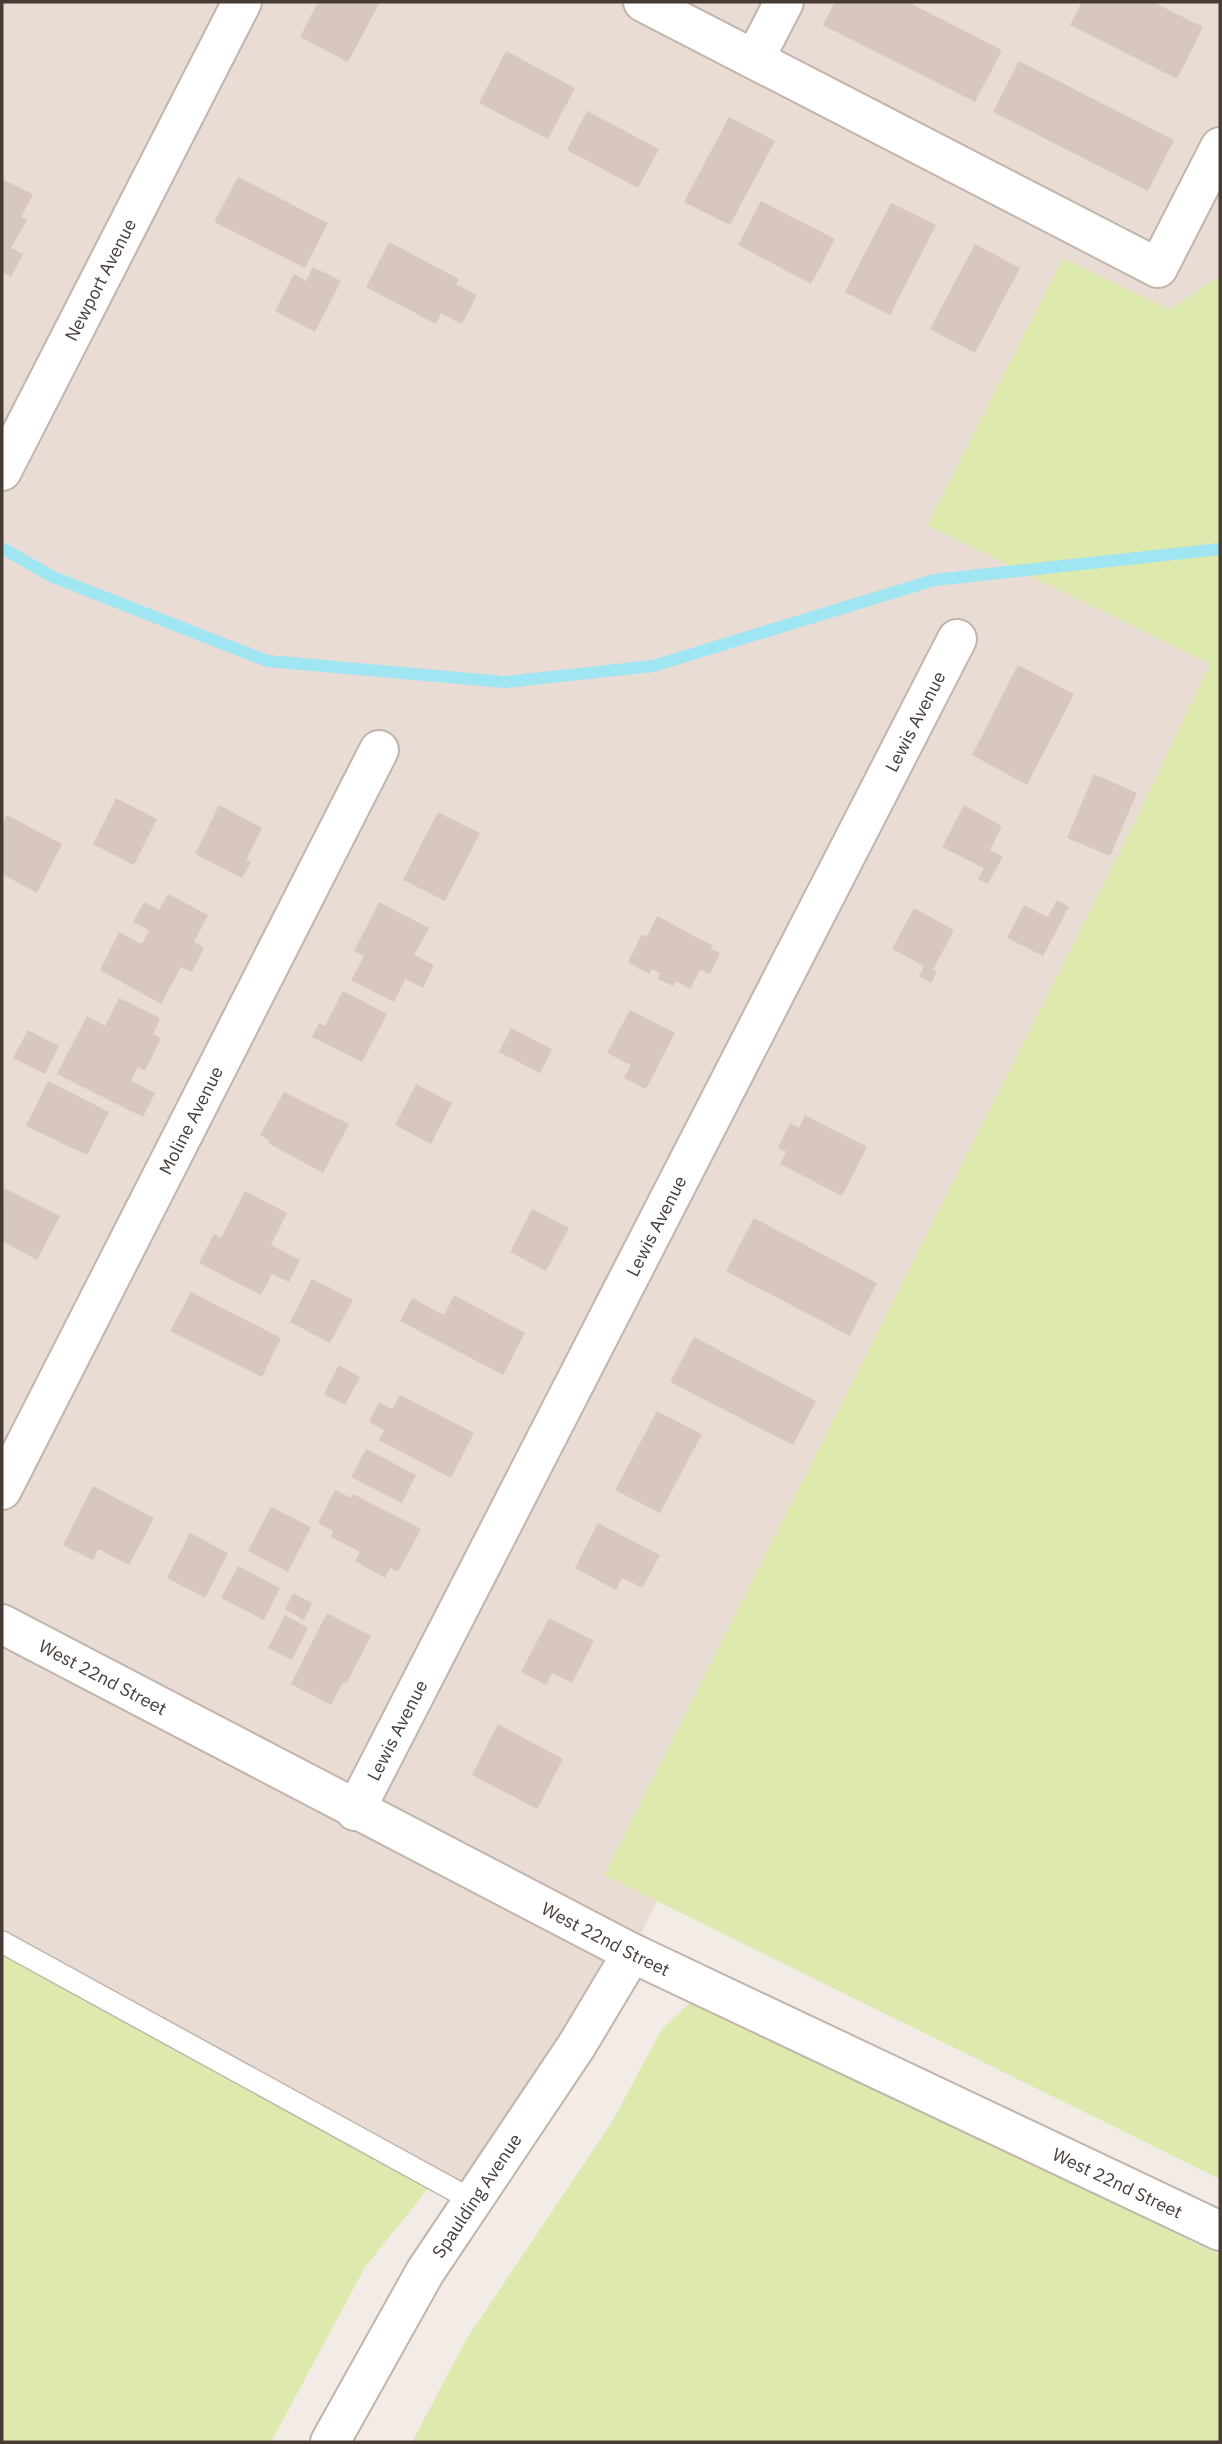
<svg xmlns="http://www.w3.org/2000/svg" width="1222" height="2444" viewBox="0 0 1222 2444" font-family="'IBM Plex Sans',sans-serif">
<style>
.residential{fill:#e8dcd4}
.green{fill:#dde9ad}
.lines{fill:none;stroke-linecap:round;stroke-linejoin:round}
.stream{stroke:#a0e5f2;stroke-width:12}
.building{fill:#d8c7be}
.service-casing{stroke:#c2b4ab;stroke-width:24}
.minor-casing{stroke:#c2b4ab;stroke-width:42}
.tertiary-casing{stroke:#c2b4ab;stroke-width:42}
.service{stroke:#fff;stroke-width:21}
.minor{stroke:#fff;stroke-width:38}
.tertiary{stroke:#fff;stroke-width:38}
.labels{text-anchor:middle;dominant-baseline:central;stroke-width:5;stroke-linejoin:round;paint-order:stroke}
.street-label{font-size:18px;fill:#463b35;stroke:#fff}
</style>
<rect width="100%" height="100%" fill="#f3ece6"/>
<!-- residential -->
<path class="residential" d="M2,2H1220V721L632,1953L472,2200L2,1942Z"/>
<!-- green -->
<path class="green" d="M1063,258L1170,310L1220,275V2179L604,1875L1136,819L1210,664L927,525Z
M2,1954L431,2185L365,2267L271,2442H2Z
M695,1998L1220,2255V2442H412L466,2340L612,2122L662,2029Z"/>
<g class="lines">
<!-- stream -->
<path class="stream" d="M2,548L53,577L267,661L505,682L653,666L934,580L1220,549"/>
</g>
<!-- building -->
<path class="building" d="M318,2H380L348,62L300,37Z
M835,2H908L1002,50L975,102L823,25Z
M1082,2H1153L1203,27L1177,79L1070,25Z
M506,51L575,88L548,139L479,103Z
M1019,61L1174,140L1148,191L993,112Z
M587,111L659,149L638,188L567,150Z
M729,117L775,141L730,225L684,202Z
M238,177L328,223L305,268L214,222Z
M2,179L33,194L21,217L27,220L11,248L23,254L11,277L2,272Z
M761,201L835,239L811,284L738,245Z
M891,203L936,225L890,315L845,292Z
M389,242L459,279L456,284L477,295L462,324L441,313L436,324L366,287Z
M975,244L1020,268L975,353L930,329Z
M313,267L341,281L315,332L275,311L294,274L306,281Z
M1018,665L1074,694L1027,785L972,755Z
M1094,774L1137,793L1110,856L1067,838Z
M116,798L157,819L134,865L93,844Z
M219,805L262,828L246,860L251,862L242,878L195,854Z
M964,805L1002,826L990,850L1003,856L988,884L978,879L984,868L942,847Z
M438,812L480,833L445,901L403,880Z
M7,815L62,844L37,893L2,874V826Z
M168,894L208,915L194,942L204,948L192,972L181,967L161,1004L100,970L119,932L142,944L149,930L133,922L144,902L159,910Z
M1057,900L1069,907L1043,956L1007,938L1024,905L1048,917Z
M379,902L429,928L414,955L434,965L423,988L405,979L394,1002L351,980L364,956L354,951Z
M914,908L954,930L933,970L937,972L931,983L919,976L924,966L892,949Z
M657,916L713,946L711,949L720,953L710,974L700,970L690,989L676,981L673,986L658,979L660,973L652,969L649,974L628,962L642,934L647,937Z
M343,991L387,1014L362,1062L312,1037L319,1023L325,1026Z
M119,998L160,1018L153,1034L161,1038L145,1071L138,1067L131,1081L155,1093L143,1117L57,1074L87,1016L105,1026Z
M630,1010L675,1033L646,1089L624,1078L631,1065L607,1053Z
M511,1028L552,1049L540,1073L499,1052Z
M28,1030L59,1046L45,1074L13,1058Z
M48,1081L109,1112L87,1155L26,1126Z
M416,1084L452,1103L431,1144L395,1125Z
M284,1092L349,1124L323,1173L268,1143L270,1141L260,1135Z
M805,1115L867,1147L842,1196L780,1164L786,1152L778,1148L790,1123L799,1128Z
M4,1188L60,1216L37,1260L2,1241Z
M245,1191L287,1213L271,1245L300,1260L289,1282L272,1274L261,1295L199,1263L214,1234L221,1238Z
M532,1209L569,1228L546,1271L510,1252Z
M754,1218L877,1283L850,1336L726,1271Z
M312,1279L353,1300L330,1343L290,1322Z
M191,1292L281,1338L262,1377L170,1331Z
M454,1295L525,1333L503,1375L400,1321L412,1298L444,1315Z
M694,1337L816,1401L793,1445L670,1382Z
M339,1365L360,1377L345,1405L324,1394Z
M400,1395L474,1433L451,1478L379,1440L384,1430L369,1422L379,1402L392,1409Z
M657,1411L702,1434L660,1513L615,1490Z
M366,1449L416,1475L402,1503L351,1477Z
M93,1486L154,1518L129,1565L98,1549L93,1560L63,1545Z
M335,1490L351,1498L353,1494L421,1529L398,1572L390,1568L385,1578L355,1561L360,1552L331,1537L333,1531L318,1523Z
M271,1507L311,1527L288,1572L248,1551Z
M598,1523L660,1555L642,1588L622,1578L616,1590L575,1568Z
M190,1533L228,1553L205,1598L167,1578Z
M238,1566L280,1588L264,1620L221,1598Z
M293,1593L312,1603L304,1620L285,1609Z
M327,1613L371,1636L346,1684L343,1682L331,1705L291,1684Z
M285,1615L308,1628L292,1660L268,1648Z
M549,1618L594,1641L572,1683L552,1673L546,1685L521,1672Z
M498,1724L563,1759L537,1809L472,1775Z"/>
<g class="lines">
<!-- service casing -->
<g class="service-casing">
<path id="service" d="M2,1942L472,2200"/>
</g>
<!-- minor casing -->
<g class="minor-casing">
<g id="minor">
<path d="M643,2L1158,268L1220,147"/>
<path d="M755,58L784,2"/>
<path id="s1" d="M2,471L242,2"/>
<path id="s2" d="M2,1490L379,750"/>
<path id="s3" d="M355,1811L957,639"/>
</g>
</g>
<!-- tertiary casing -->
<g class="tertiary-casing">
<g id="tertiary">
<path id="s4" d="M2,1624L632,1953L1220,2231"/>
<path id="s5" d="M330,2442L425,2272L577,2045L632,1953"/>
</g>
</g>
<!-- service -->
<use href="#service" class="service"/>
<!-- minor -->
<use href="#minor" class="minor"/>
<!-- tertiary -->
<use href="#tertiary" class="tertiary"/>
</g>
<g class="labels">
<!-- street labels -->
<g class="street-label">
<text stroke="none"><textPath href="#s1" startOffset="215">Newport Avenue</textPath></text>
<text stroke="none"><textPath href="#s3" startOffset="1225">Lewis Avenue</textPath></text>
<text stroke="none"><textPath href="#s2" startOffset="415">Moline Avenue</textPath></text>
<text stroke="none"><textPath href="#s3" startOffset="658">Lewis Avenue</textPath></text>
<text stroke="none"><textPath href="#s4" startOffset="114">West 22nd Street</textPath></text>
<text stroke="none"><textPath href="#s3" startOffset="91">Lewis Avenue</textPath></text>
<text stroke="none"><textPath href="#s4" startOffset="681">West 22nd Street</textPath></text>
<text stroke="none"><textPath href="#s4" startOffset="1248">West 22nd Street</textPath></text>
<text stroke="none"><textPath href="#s5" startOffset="287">Spaulding Avenue</textPath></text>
</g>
</g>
<!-- border -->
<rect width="1222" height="2444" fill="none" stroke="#463b35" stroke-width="7"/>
</svg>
